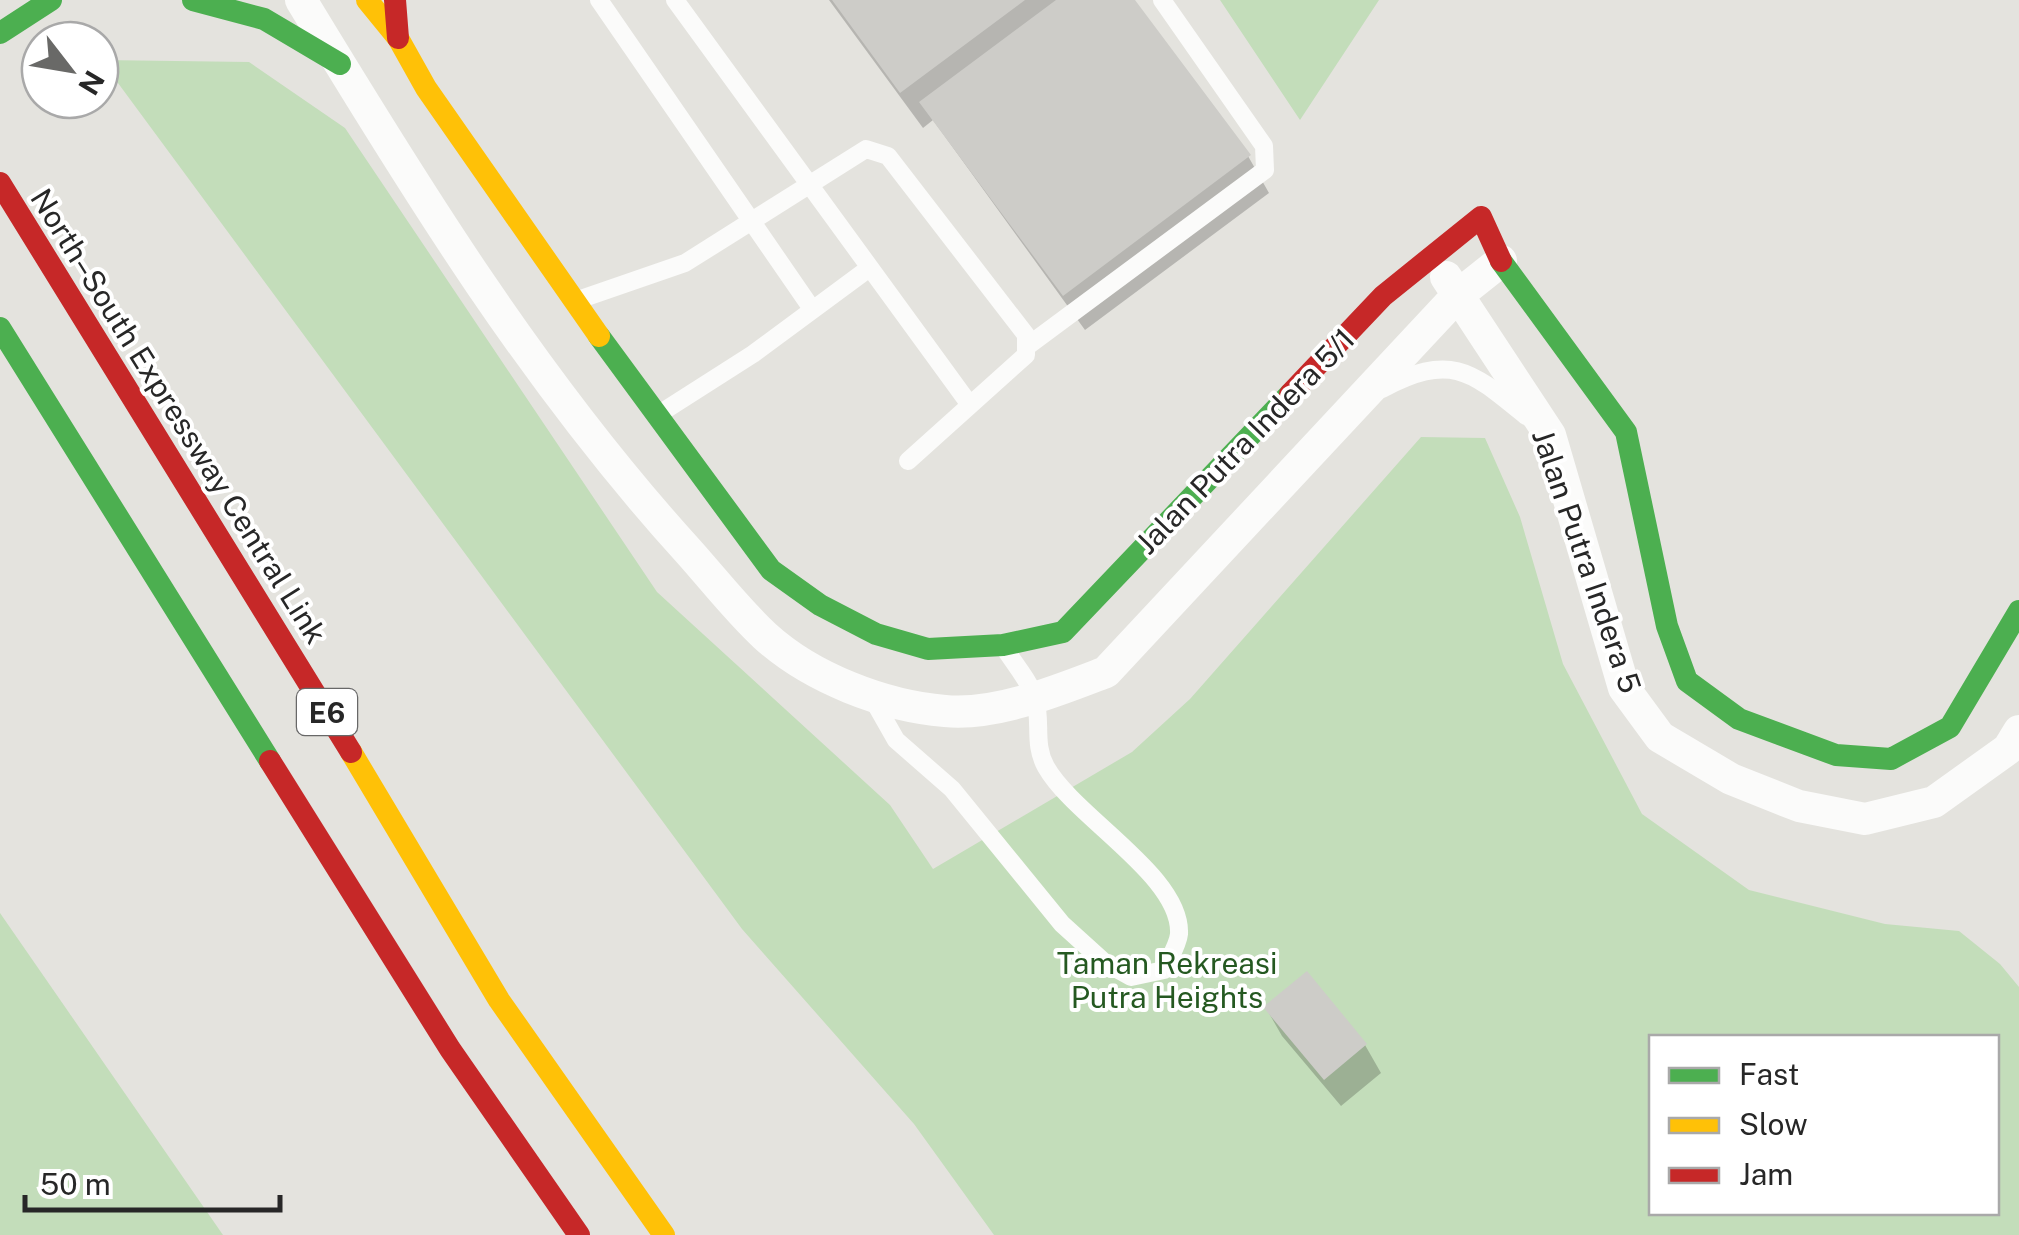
<svg xmlns="http://www.w3.org/2000/svg" width="2019" height="1235" viewBox="0 0 2019 1235" font-family="'Public Sans',sans-serif">
<style>
.green{fill:#c3ddba;fill-rule:evenodd}
.shadow{fill:#0003}
.building{fill:#cdccc8}
.lines{fill:none;stroke-linecap:round;stroke-linejoin:round}
.lane{stroke:#fbfbfa;stroke-width:18}
.street{stroke:#fbfbfa;stroke-width:32}
.fast{stroke:#4caf50;stroke-width:22}
.slow{stroke:#ffc107;stroke-width:22}
.jam{stroke:#c62828;stroke-width:22}
.labels{text-anchor:middle;dominant-baseline:central;stroke-width:8;stroke-linejoin:round;paint-order:stroke}
.shield{fill:#fff;stroke:#686868;stroke-width:2.5}
.shield-label{font-size:28px;font-weight:bold;fill:#272727}
.street-label{font-size:30px;fill:#272727;stroke:#fff}
.park-label{font-size:30px;fill:#255921;stroke:#fff}
</style>
<rect width="100%" height="100%" fill="#e4e3de"/>
<!-- green -->
<path class="green" d="M1220,0H1379L1300,120Z
M101,60L249,62L345,128L657,592L890,805L933,869L1132,752L1190,699L1421,437L1485,438L1520,517L1563,664L1642,814L1749,890L1885,924L1959,931L2000,964L2019,987V1235H994L914,1124L742,929ZM1652,1038H1996V1212H1652Z
M0,913L223,1235H0Z"/>
<!-- shadow -->
<path class="shadow" d="M829,0H1132L1248,156L1269,193L1085,330L933,120L923,128Z
M1266,1008L1365,1045L1381,1073L1341,1106L1282,1036Z"/>
<!-- building -->
<path class="building" d="M832,0H1025L900,93Z
M1056,0H1135L1251,155L1063,296L919,102Z
M1307,971L1367,1044L1324,1080L1263,1007Z"/>
<g class="lines">
<!-- lane -->
<path class="lane" d="M599,0L812,309
M675,0L970,405
M575,301L685,263L866,149L888,156L1026,335V355L908,461
M1029,345L1265,170L1264,146L1162,0
M1382,389C1452,352 1471,371 1526,416
M659,414L753,354L868,269
M871,696L896,740L952,789L1062,924L1104,962L1131,977L1164,970C1169,959 1178,945 1179,934C1182,876 1075,818 1046,767C1033,744 1042,722 1035,699C1030,681 1013,662 1003,646"/>
<!-- street -->
<path class="street" d="M301,0C418,193 536,384 689,552C714,580 738,611 765,636C811,678 884,706 945,711C996,716 1059,690 1106,672L1457,296L1501,261
M1446,277L1550,435L1624,688L1660,737L1731,779L1799,806L1865,819L1934,802L2008,749L2019,731"/>
<!-- fast -->
<path class="fast" d="M193,0L264,19L340,64
M0,33L51,0
M1501,261L1626,432L1667,626L1687,681L1739,719L1836,755L1891,759L1950,727L2019,611
M0,328L270,761
M599,336L771,570L820,605L876,634L928,649L1003,645L1063,632L1290,394"/>
<!-- slow -->
<path class="slow" d="M367,0L398,38L426,88L599,336
M351,752L499,1000L664,1235"/>
<!-- jam -->
<path class="jam" d="M395,0L398,38
M0,183L351,752
M1290,394L1383,296L1481,217L1501,261
M270,761L450,1049L579,1235"/>
</g>
<g class="labels">
<!-- shield labels -->
<rect class="shield" x="297" y="689" width="60" height="46" rx="8"/>
<g class="shield-label">
<text x="327" y="712">E6</text>
</g>
<!-- street labels -->
<g class="street-label">
<text transform="translate(179 416) rotate(58)">North–South Expressway Central Link</text>
<text transform="translate(1245 441) rotate(-46)">Jalan Putra Indera 5/1</text>
<text transform="translate(1587 561) rotate(71)">Jalan Putra Indera 5</text>
</g>
<!-- park labels -->
<g class="park-label">
<text x="1167" y="963">Taman Rekreasi<tspan x="1167" dy="34">Putra Heights</tspan></text>
</g>
</g>
<!-- legend -->
<rect x="1649" y="1035" width="350" height="180" fill="#ffffff" stroke="#a9a9a9" stroke-width="2.5"/>
<rect x="1669" y="1068" width="50" height="15" fill="#4caf50" stroke="#a9a9a9" stroke-width="2.5"/>
<text x="1739" y="1085" font-size="30" fill="#272727">Fast</text>
<rect x="1669" y="1118" width="50" height="15" fill="#ffc107" stroke="#a9a9a9" stroke-width="2.5"/>
<text x="1739" y="1135" font-size="30" fill="#272727">Slow</text>
<rect x="1669" y="1168" width="50" height="15" fill="#c62828" stroke="#a9a9a9" stroke-width="2.5"/>
<text x="1739" y="1185" font-size="30" fill="#272727">Jam</text>
<!-- north arrow -->
<g transform="translate(70 70) rotate(121)"><circle r="48" fill="#ffffff" stroke="#a9a9a9" stroke-width="2.5"/>
<path d="M0-8L18 38L0 25L-18 38Z" fill="#696967"/>
<text y="-15" font-size="28" font-weight="bold" text-anchor="middle" fill="#272727">N</text>
</g>
<!-- scale -->
<path d="M25 1195v15h255v-15" fill="none" stroke="#272727" stroke-width="5"/>
<text x="40" y="1195" font-size="30" fill="#272727" stroke="#ffffff" stroke-width="8" paint-order="stroke">50 m</text>
</svg>
